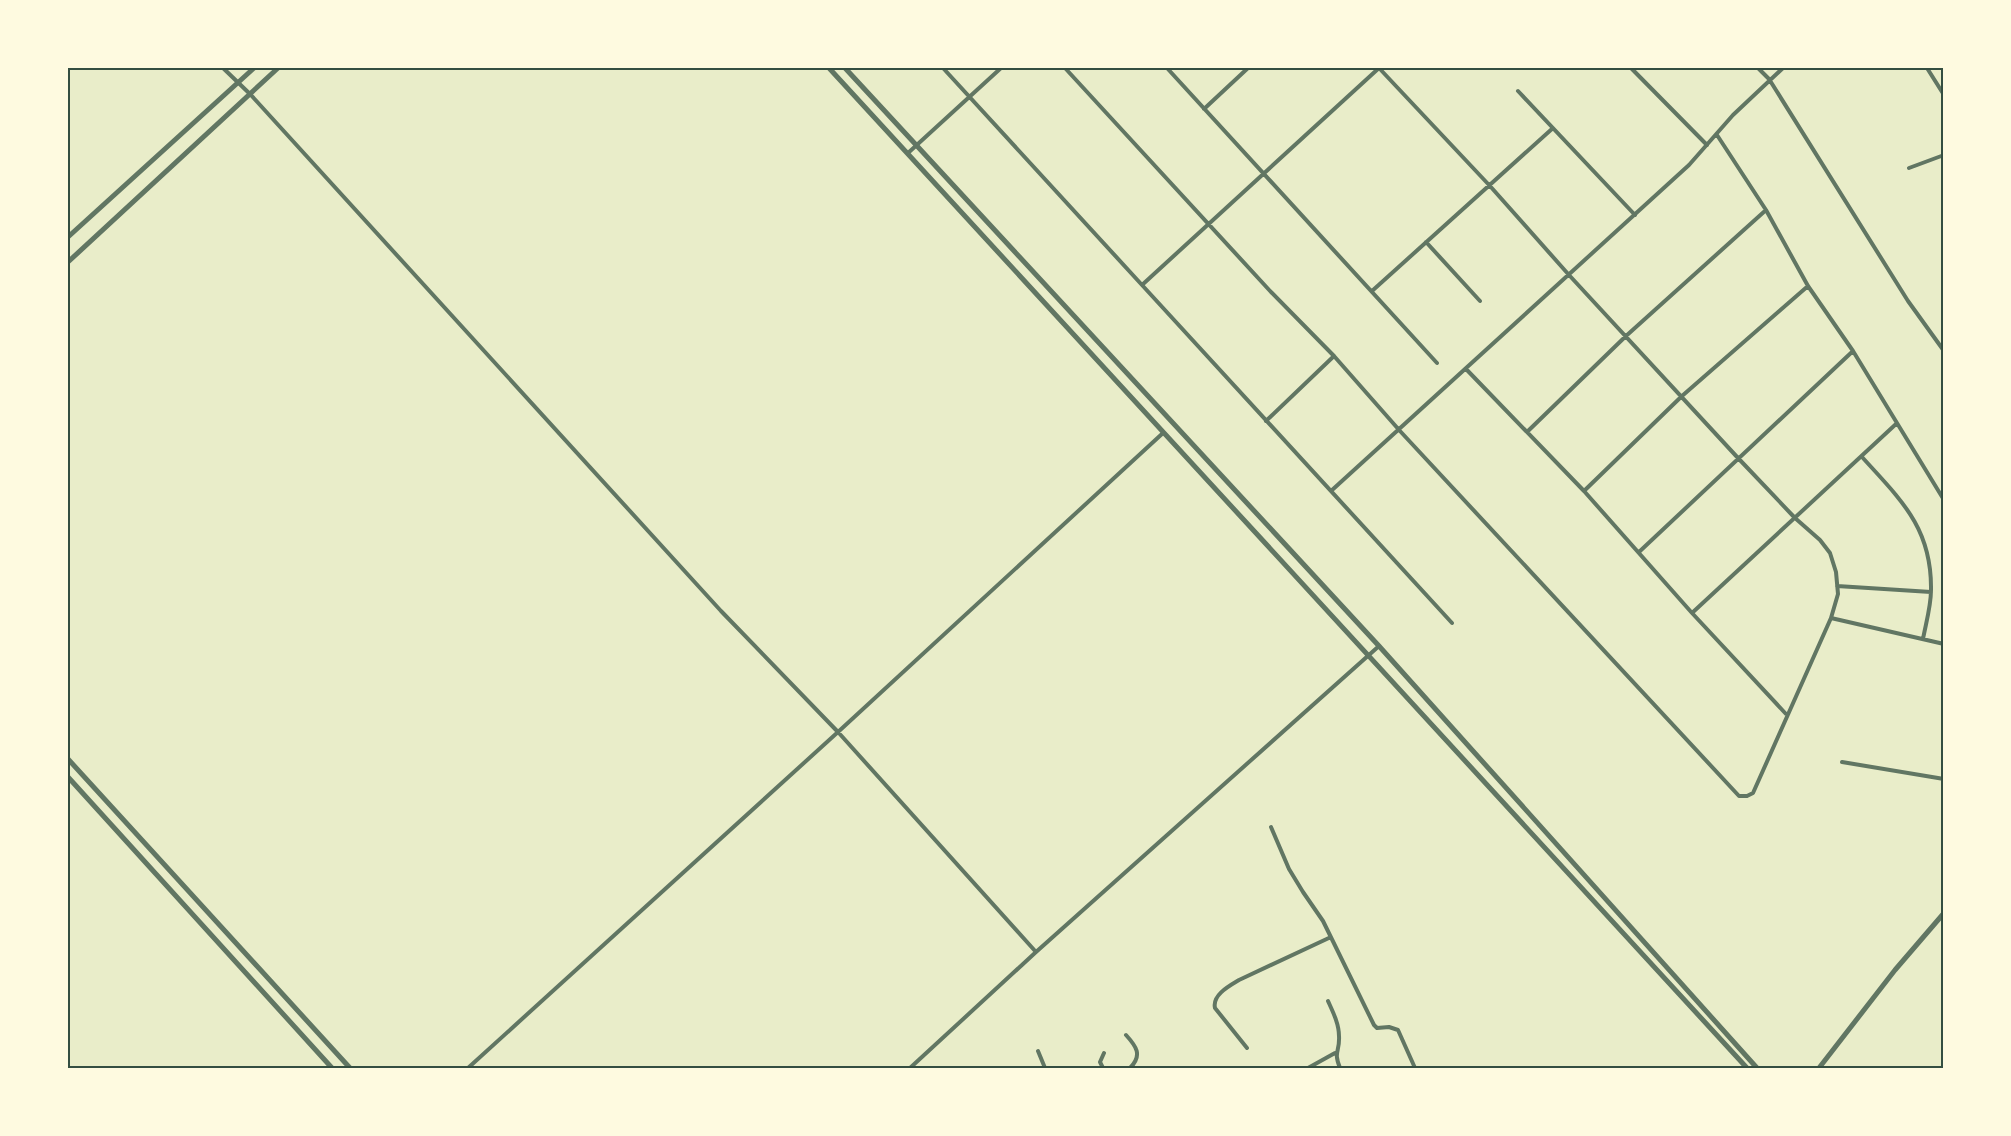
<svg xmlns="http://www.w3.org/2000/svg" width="2011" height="1136" viewBox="0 0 2011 1136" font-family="'Open Sans',sans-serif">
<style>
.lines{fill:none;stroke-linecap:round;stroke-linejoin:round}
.minor{stroke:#617663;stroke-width:4}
.tertiary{stroke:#617663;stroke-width:5}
.neatline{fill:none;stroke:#344e41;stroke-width:2}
</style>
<rect width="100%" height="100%" fill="#e9edc9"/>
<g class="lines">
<!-- minor -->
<path class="minor" d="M223,68L250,94L721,611L838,732L1036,952
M943,68L1142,285L1379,68
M1065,68L1271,292L1334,356L1400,431L1739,796H1747L1753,793L1831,618L1838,594L1836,572L1830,553L1820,540L1795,518L1738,458L1569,275L1490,186L1379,68
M1167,68L1437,363
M1631,68L1707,145
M1758,68L1769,79L1908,301L1944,351
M1927,68L1944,95
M1518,91L1635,215
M1204,109L1248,68
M1717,135L1766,210L1808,286L1853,351L1944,500
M908,153L1001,68
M1909,168L1944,155
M1426,242L1480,301
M1142,285L1452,623
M1372,291L1553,128
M1466,369L1584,491L1692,613L1786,714
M1266,421L1334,356
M1528,431L1626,336L1766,210
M1862,457C1901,500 1932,528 1931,590C1931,606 1926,623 1923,639
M1331,491L1689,165L1733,115L1783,68
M1584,491L1682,396L1808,286
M1639,552L1853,351
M1837,586L1931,592
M1692,613L1896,424
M1831,618L1944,644
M1842,762L1944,779
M1271,827L1289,869L1303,892L1323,921L1374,1025L1377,1028L1389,1027L1398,1030L1415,1068
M1328,1001C1333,1012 1339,1024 1339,1036C1340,1052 1333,1051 1340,1068
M1126,1035C1136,1046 1143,1055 1130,1068
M1247,1048L1215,1008C1212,995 1229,986 1239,980L1331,937
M1038,1051L1045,1068
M468,1068L838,732L1163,433
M910,1068L1036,952L1379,646
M1103,1068L1100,1062L1104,1053
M1308,1068L1335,1053"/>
<!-- tertiary -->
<path class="tertiary" d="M829,68C1135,401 1441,734 1747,1068
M845,68L1379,646L1757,1068
M68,237L254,68
M68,262L278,68
M68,759L350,1068
M68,777L332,1068
M1819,1068L1895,970L1944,913"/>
</g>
<!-- border -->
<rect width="2011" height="1136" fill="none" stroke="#fefae0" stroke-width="138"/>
<rect x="69" y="69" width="1873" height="998" class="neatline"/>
</svg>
